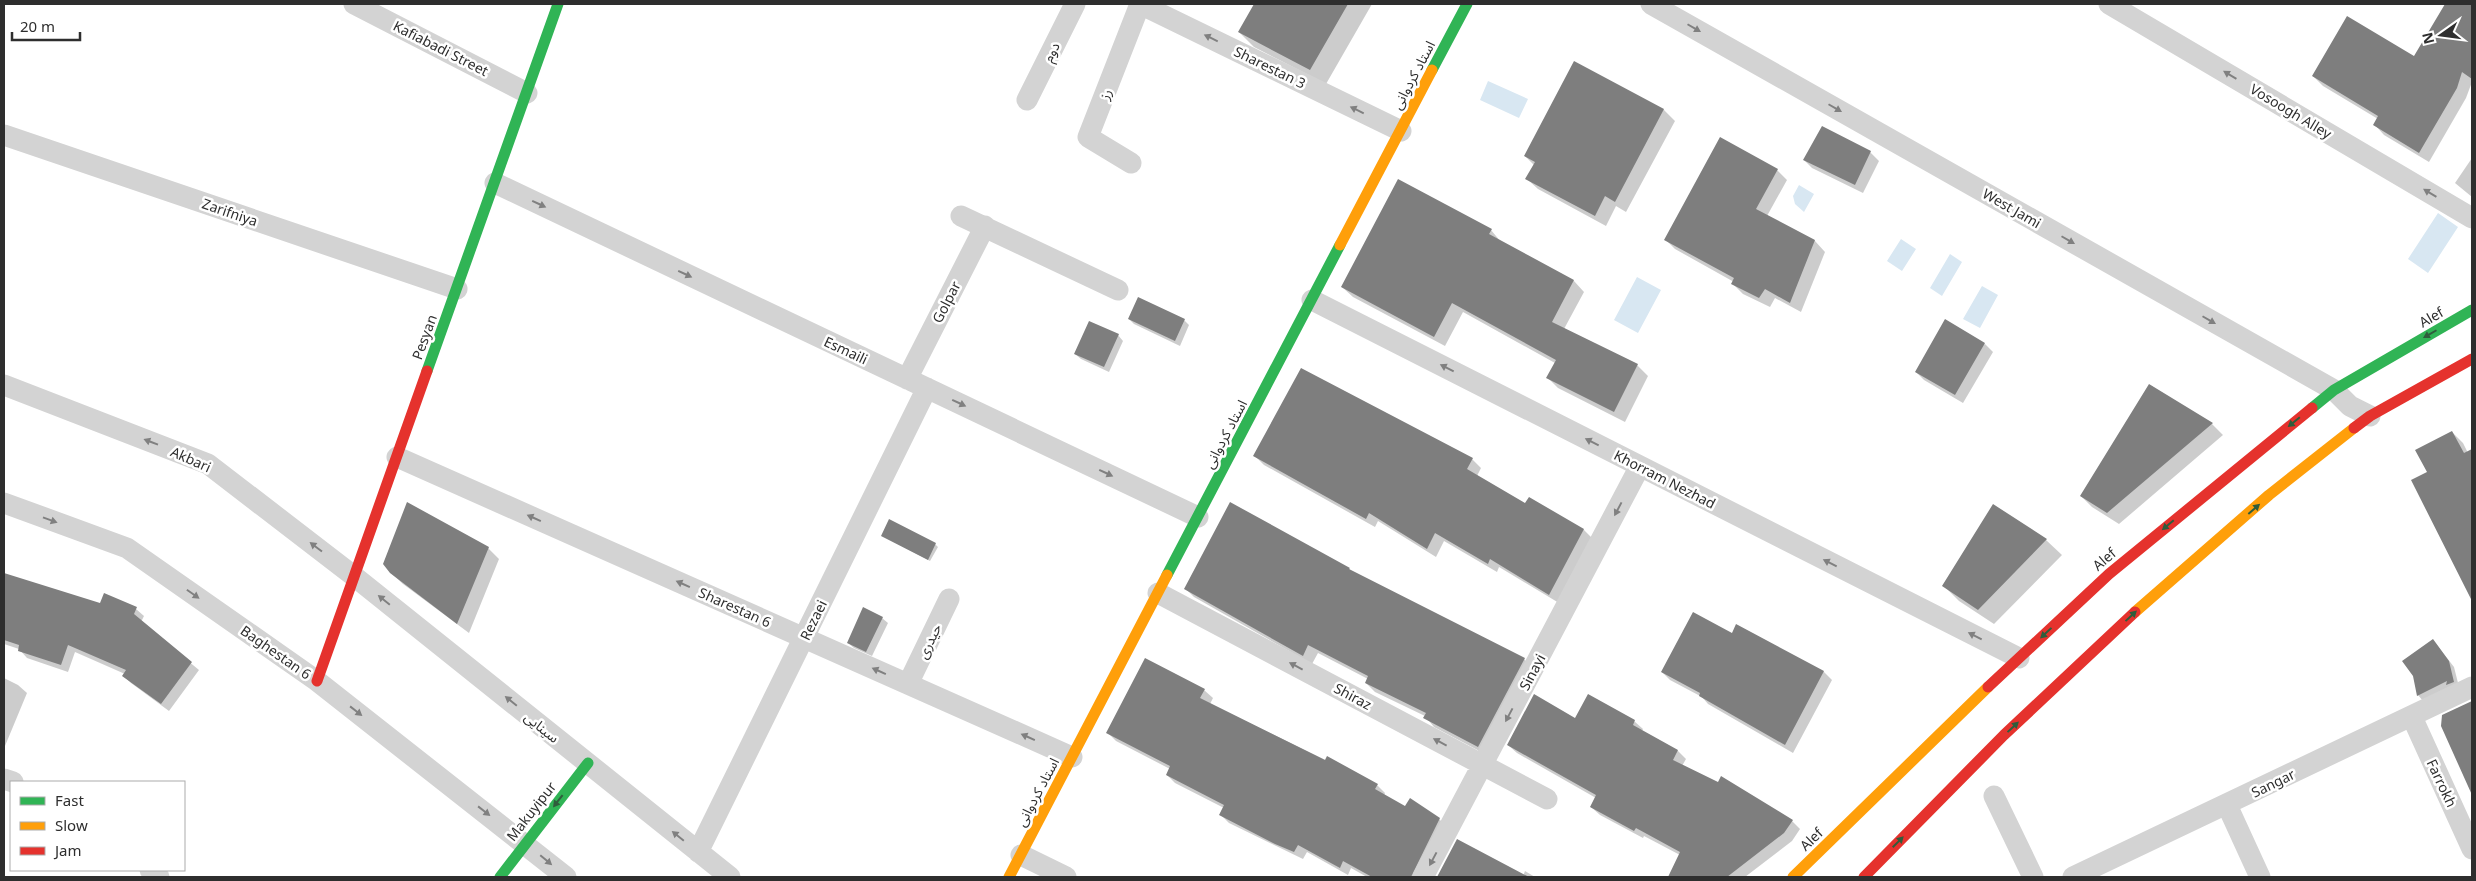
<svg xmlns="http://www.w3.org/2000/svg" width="2476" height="881" viewBox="0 0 2476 881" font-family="'Noto Sans','Noto Sans Arabic',sans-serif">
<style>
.water{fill:#d8e7f2}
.shadow{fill:#0003}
.building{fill:#7e7e7e}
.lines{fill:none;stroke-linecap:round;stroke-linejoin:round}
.street{stroke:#d3d3d3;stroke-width:21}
.fast{stroke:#30b455;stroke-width:11}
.slow{stroke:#ff9f0a;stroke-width:11}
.jam{stroke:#e5322d;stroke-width:11}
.oneway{fill:#808080}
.oneway2{fill:#2f5d3c}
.labels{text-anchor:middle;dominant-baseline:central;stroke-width:5;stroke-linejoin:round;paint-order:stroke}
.street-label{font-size:14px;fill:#2e2e2e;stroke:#fff}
</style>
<rect width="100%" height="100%" fill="#fff"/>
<!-- water -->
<path class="water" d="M1488,81L1528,99L1519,118L1480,100Z
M1799,185L1814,194L1804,212L1795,204L1793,196Z
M2438,213L2458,227L2428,273L2408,259Z
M1901,239L1916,249L1902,271L1887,261Z
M1950,254L1962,262L1942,296L1930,288Z
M1637,277L1661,290L1638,333L1614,320Z
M1982,286L1998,295L1980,328L1963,319Z"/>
<!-- shadow -->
<path class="shadow" d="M1255,4H1372L1326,84L1254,47L1239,32Z
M2447,4H2472V82L2466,98L2429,162L2384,135L2375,125L2378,119L2323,86L2313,76L2414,58Z
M1574,63L1664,110L1675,121L1626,212L1616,206L1606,226L1538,189L1527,179L1534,165L1525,156Z
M1870,152L1879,161L1863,193L1812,168L1804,160Z
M2472,158V197L2455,183Z
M1777,170L1787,180L1767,216L1815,241L1825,252L1801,312L1775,298L1770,307L1743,294L1733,284L1734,282L1675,249L1665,239Z
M1491,230L1501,242L1574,281L1584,292L1564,329L1637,365L1648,376L1625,422L1558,388L1548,378L1555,363L1463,312L1445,346L1353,297L1342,287Z
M1129,319L1184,320L1189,325L1180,346L1134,324Z
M1118,335L1123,341L1109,372L1081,359L1075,354Z
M1985,344L1993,352L1963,403L1924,380L1916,372Z
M2150,385L2212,424L2223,435L2119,524L2092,507L2081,496Z
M2452,432L2463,443L2468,453L2472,451V599L2413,480L2428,472Z
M1255,456L1472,459L1481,468L1477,476L1526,505L1529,498L1584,530L1593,539L1559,603L1499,567L1497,572L1444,541L1436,557L1378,521L1375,527L1264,465Z
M407,503L488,548L499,559L469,633L403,584L391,573Z
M1994,506L2046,540L2062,555L1994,624L1959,601L1943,585Z
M883,536L935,544L938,547L930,561Z
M1349,569L1354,573L1524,659L1533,668L1487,755L1434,727L1425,716L1375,692L1366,683L1368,679L1318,653L1312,664L1194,597L1185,588Z
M4,574L101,605L105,595L136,609L144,616L141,622L199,670L169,711L131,683L124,676L125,674L75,652L68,672L27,658L19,649L4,644Z
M882,618L888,623L872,656L854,648L848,643Z
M1737,625L1824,672L1832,680L1793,753L1708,704L1702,697L1670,680L1662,672L1732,634Z
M2433,640L2454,667L2459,687L2423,701L2418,695Z
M4,678L18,685L27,693L5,746Z
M1204,690L1213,698L1210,704L1377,785L1385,793L1384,796L1406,808L1439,819L1447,827L1421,877H1367L1351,868L1348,875L1307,852L1303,859L1229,823L1220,814L1224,808L1175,783L1167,775L1170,769L1116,741L1108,733Z
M2472,702V781L2443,716Z
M1575,720L1634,721L1643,729L1642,731L1678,751L1686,759L1682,766L1792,821L1800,829L1792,841L1745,877H1677L1672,872L1680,855L1644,836L1643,838L1600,815L1591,807L1596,798L1517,753L1508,745Z
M1458,841L1523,876L1525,871L1535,877H1438Z"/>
<!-- building -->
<path class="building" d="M1254,4H1348L1310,70L1238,32Z
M2445,4H2472V79L2462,72L2457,88L2419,153L2373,125L2378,116L2312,76L2347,16L2414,56Z
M1574,61L1664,109L1615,202L1605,196L1595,216L1525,179L1535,162L1524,156Z
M1822,126L1871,151L1855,185L1803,160Z
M1720,137L1778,169L1756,209L1815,240L1790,303L1765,289L1759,298L1731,284L1734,278L1664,240Z
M1398,179L1492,229L1489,234L1574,280L1552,322L1638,364L1614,412L1546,378L1556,360L1452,303L1434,337L1341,287Z
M1138,297L1185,319L1175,341L1128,319Z
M1945,319L1985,343L1955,395L1915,372Z
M1089,321L1119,334L1104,367L1074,354Z
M1301,368L1473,458L1467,469L1525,503L1529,497L1584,529L1549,595L1490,559L1488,564L1435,533L1427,549L1369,513L1366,519L1253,456Z
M2149,384L2213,423L2107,513L2080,496Z
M2452,431L2464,453L2472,449V601L2411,480L2427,472L2415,450Z
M407,502L489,547L457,624L390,573L383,564Z
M1230,502L1350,568L1349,569L1525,658L1478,747L1423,718L1426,713L1365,683L1368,676L1308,645L1303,656L1184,589Z
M1993,504L2047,539L1978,610L1942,586Z
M889,519L936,543L928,560L881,536Z
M4,573L100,603L104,593L137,607L134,614L192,662L161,704L122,676L126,670L68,645L61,665L18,651L19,645L4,640Z
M863,607L883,617L866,652L847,643Z
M1693,612L1732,633L1736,624L1824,671L1785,745L1699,696L1700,693L1661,672Z
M2433,639L2449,661L2454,682L2446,685L2447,681L2417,696L2413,676L2402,661Z
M1145,658L1205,689L1200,698L1325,760L1327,756L1378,784L1375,789L1405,806L1410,798L1440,818L1411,877H1372L1343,861L1340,868L1298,845L1294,852L1275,844L1219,815L1224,805L1166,775L1170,766L1106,733Z
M1534,694L1575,718L1588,694L1635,720L1633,725L1678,750L1673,760L1718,782L1721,776L1793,820L1784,833L1727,877H1668L1680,852L1636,828L1634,831L1590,807L1596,795L1507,745Z
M2472,701V795L2441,726L2442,715Z
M1457,839L1529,877H1437Z"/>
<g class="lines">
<!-- street -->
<path class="street" d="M354,4L527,93
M1651,4L2334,390L2350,406L2370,416
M2109,4L2472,218
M1027,100L1075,4
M4,135L457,289
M1131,163L1088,137L1140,4L1401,131
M495,183L1198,517
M961,216L1118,290
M1312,300L2019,658
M907,379L985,226
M4,385L208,464L355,577L730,877
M397,457L1072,757
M4,503L127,548L317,681L566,877
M1158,593L1547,799
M908,684L949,599
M2412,717L2472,849
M4,779L13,782
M1994,796L2033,877
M2227,805L2260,877
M698,852L927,388
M1021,855L1066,877
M150,870L159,877
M1423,877L1640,466
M2073,877L2472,687"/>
<!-- fast -->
<path class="fast" d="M1432,70L1467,4
M427,371L558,4
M2312,408L2334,390L2472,310
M1167,575L1340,245
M500,877L588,763"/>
<!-- slow -->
<path class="slow" d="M1340,245L1432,70
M2135,612L2269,495L2354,428
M1009,877L1167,575
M1793,877L1988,687"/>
<!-- jam -->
<path class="jam" d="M2354,428L2370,416L2472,359
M317,681L427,371
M1988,687L2109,574L2312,408
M1864,877L2004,735L2135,612"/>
</g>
<!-- one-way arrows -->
<defs><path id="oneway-solid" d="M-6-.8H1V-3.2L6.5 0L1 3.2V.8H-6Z" transform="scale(1.25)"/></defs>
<g class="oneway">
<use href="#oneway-solid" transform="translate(1694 28) rotate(30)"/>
<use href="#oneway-solid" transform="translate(1211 38) rotate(-154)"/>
<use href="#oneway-solid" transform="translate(2230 75) rotate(-149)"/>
<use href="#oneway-solid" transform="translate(1835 108) rotate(30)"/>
<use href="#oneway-solid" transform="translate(1357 110) rotate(-154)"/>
<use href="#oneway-solid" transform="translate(2430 193) rotate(-149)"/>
<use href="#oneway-solid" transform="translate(539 204) rotate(25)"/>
<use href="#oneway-solid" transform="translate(2068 240) rotate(30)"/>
<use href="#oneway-solid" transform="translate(685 274) rotate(25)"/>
<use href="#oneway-solid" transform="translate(2209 320) rotate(30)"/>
<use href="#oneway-solid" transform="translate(1447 368) rotate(-153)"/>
<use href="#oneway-solid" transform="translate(959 403) rotate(25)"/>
<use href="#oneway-solid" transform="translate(151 442) rotate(-159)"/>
<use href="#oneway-solid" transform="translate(1592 442) rotate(-153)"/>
<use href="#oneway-solid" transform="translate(1106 473) rotate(25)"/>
<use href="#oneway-solid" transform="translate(1618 509) rotate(118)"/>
<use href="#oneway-solid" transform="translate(534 518) rotate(-156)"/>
<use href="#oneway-solid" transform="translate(50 520) rotate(20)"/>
<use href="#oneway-solid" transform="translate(316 547) rotate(-143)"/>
<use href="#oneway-solid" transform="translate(1830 563) rotate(-153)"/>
<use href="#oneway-solid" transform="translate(683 584) rotate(-156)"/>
<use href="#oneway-solid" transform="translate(193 594) rotate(35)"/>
<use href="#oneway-solid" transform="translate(384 600) rotate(-141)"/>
<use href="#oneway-solid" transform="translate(1975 636) rotate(-153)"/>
<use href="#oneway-solid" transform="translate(1296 666) rotate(-152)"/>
<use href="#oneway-solid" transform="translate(879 671) rotate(-156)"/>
<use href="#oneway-solid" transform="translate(511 701) rotate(-141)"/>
<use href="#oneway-solid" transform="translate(356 711) rotate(38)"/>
<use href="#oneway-solid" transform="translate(1509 715) rotate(118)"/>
<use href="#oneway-solid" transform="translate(1028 737) rotate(-156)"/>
<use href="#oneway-solid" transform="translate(1440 742) rotate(-152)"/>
<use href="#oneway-solid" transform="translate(484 811) rotate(38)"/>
<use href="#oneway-solid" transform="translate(678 836) rotate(-141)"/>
<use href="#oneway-solid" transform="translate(1433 859) rotate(118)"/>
<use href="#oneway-solid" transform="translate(546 860) rotate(40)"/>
</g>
<g class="oneway2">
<use href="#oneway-solid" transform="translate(2430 334) rotate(150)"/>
<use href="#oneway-solid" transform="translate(2294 422) rotate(141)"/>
<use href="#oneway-solid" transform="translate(2254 509) rotate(-41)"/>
<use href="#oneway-solid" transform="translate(2168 525) rotate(140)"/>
<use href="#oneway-solid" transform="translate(2131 616) rotate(-43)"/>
<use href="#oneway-solid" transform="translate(2046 633) rotate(137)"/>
<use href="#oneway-solid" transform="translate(2013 727) rotate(-43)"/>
<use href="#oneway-solid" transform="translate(558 801) rotate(128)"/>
<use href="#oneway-solid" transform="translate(1898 842) rotate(-45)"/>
</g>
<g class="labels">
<!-- street labels -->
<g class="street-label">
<text transform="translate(441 48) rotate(27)">Kafiabadi Street</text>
<text transform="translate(1051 52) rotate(-64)">دوم</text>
<text transform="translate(1270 67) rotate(26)">Sharestan 3</text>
<text transform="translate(1413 75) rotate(-62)">استاد کردوانی</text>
<text transform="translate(1105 94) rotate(-68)">رز</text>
<text transform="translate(2291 111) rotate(31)">Vosoogh Alley</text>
<text transform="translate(2012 208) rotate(30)">West Jami</text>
<text transform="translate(230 212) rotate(19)">Zarifniya</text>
<text transform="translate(946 302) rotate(-63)">Golpar</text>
<text transform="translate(2431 317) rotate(-30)">Alef</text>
<text transform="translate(424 337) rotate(-70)">Pesyan</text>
<text transform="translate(846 350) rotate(25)">Esmaili</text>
<text transform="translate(1225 434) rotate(-62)">استاد کردوانی</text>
<text transform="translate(191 459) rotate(24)">Akbari</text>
<text transform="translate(1665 479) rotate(27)">Khorram Nezhad</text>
<text transform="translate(2104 559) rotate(-41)">Alef</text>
<text transform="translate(735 607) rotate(24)">Sharestan 6</text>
<text transform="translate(813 620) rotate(-64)">Rezaei</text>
<text transform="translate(929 641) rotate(-64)">حیدری</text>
<text transform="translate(276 652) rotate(35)">Baghestan 6</text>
<text transform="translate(1532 672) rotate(-62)">Sinayi</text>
<text transform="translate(1353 696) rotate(28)">Shiraz</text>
<text transform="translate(542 727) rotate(39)">سینایی</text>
<text transform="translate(2273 783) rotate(-26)">Sangar</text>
<text transform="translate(2442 783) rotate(65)">Farrokh</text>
<text transform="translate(1037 792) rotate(-62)">استاد کردوانی</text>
<text transform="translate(531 811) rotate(-52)">Makuyipur</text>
<text transform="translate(1811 839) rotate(-44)">Alef</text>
</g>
</g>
<!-- border -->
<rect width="2476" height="881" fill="none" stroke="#2e2e2e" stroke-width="10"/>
<!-- legend -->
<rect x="10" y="781" width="175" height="90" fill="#ffffff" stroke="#ababab"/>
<rect x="20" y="797" width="25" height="8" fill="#30b455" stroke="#ababab"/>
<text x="55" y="806" font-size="15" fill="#2e2e2e">Fast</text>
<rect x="20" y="822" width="25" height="8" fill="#ff9f0a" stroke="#ababab"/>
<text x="55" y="831" font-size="15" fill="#2e2e2e">Slow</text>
<rect x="20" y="847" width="25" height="8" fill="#e5322d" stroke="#ababab"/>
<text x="55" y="856" font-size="15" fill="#2e2e2e">Jam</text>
<!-- north arrow -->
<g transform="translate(2441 35) rotate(256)" stroke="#ffffff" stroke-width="4" paint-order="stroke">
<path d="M0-4L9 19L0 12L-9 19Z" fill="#2e2e2e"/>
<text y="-8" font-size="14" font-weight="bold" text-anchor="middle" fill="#2e2e2e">N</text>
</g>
<!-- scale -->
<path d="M12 32v8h68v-8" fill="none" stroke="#2e2e2e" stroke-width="2.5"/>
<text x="20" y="32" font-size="15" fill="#2e2e2e" stroke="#ffffff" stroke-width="4" paint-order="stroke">20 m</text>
</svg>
